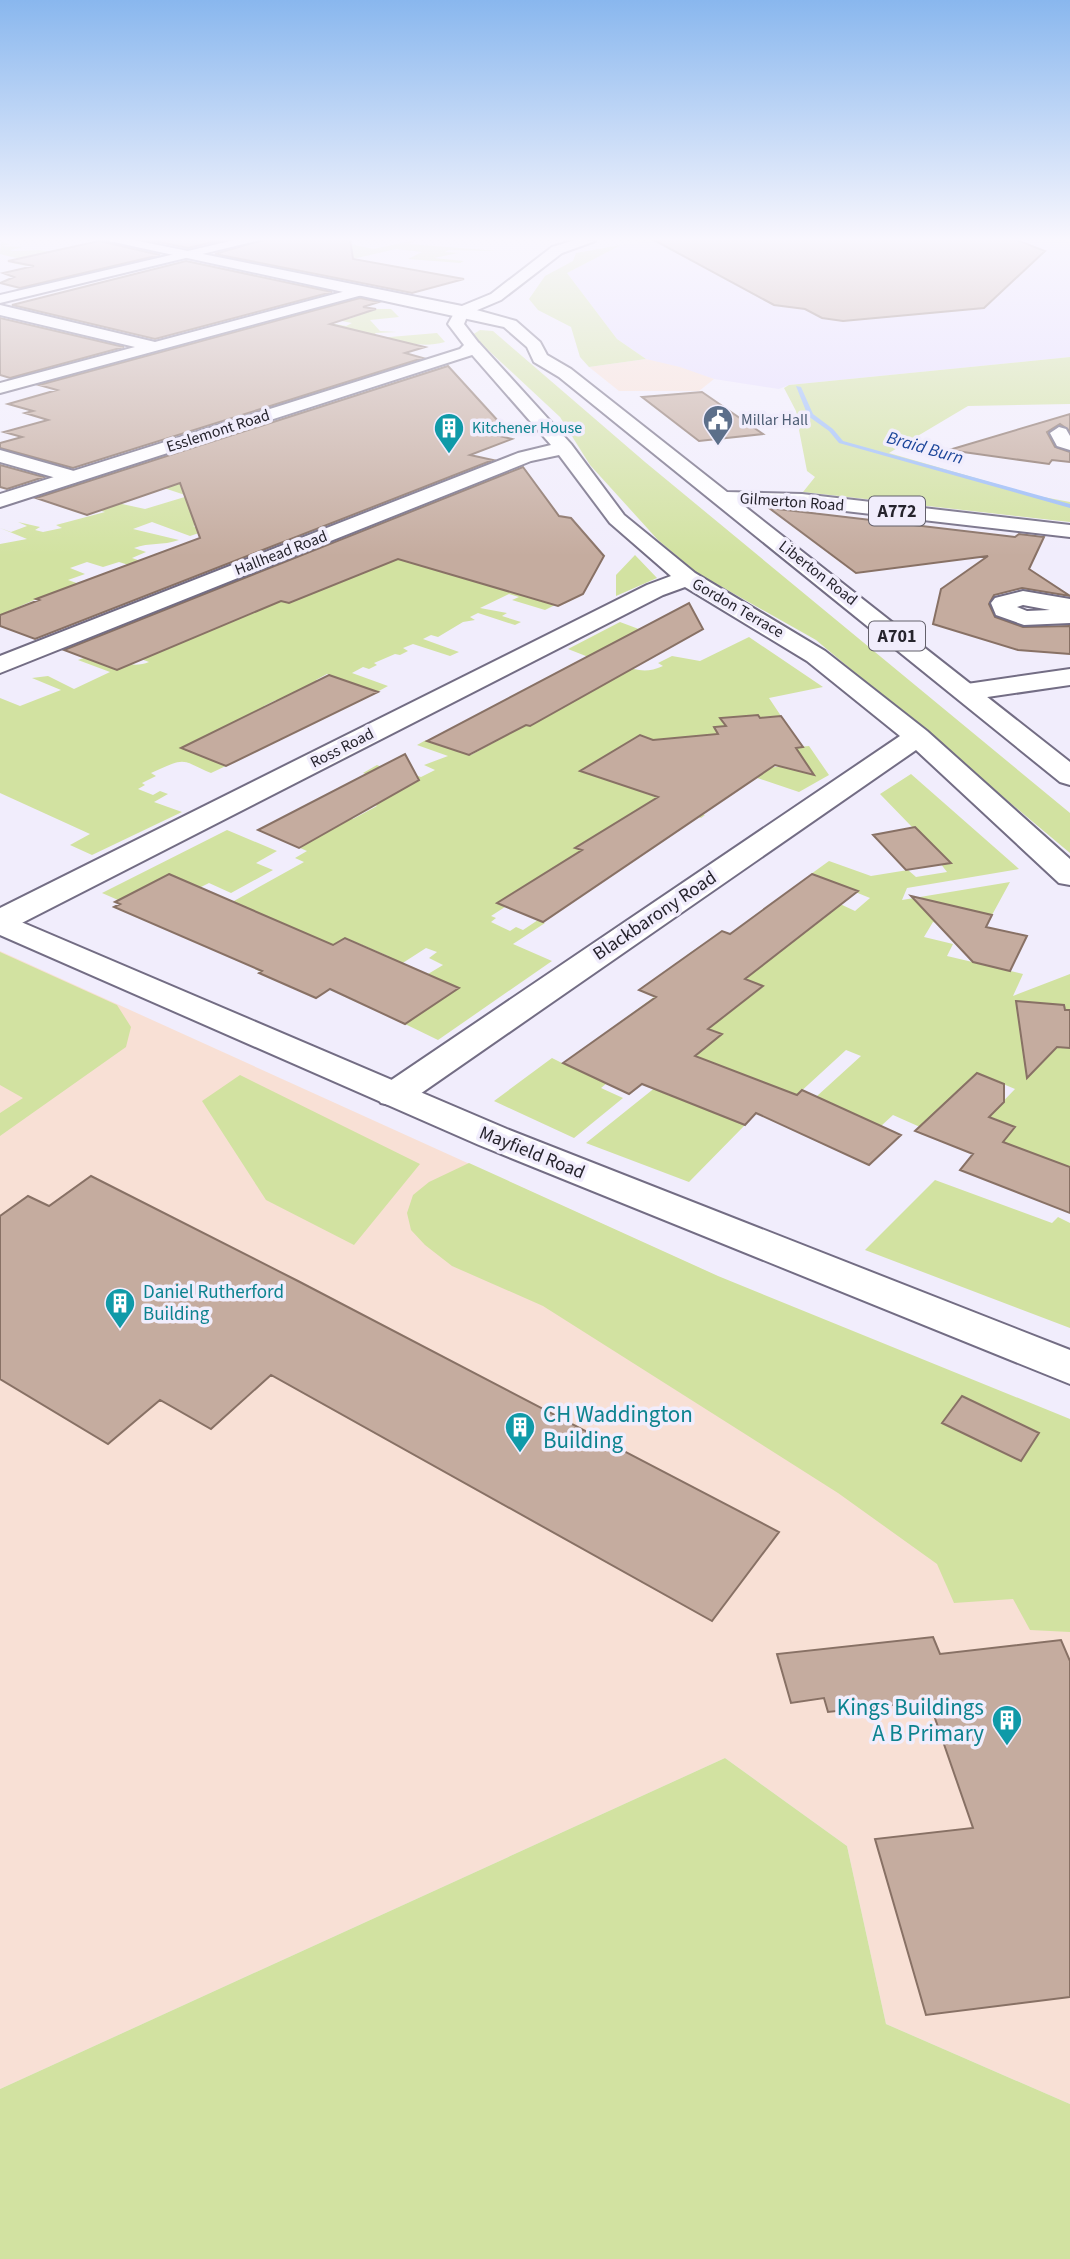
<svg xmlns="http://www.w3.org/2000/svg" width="1070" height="2259" viewBox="0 0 1070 2259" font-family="'Source Sans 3',sans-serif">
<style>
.built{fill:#e5ddfd}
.education{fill:#f8e0d5}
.green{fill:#d2e2a1}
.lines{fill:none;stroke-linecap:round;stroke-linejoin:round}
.stream{fill:#9bbcf7;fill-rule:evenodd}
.building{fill:#c5ac9f;stroke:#887165;stroke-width:2}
.minor-casing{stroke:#736d84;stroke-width:4}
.tertiary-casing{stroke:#736d84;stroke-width:4}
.primary-casing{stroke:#736d84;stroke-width:4}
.minor{fill:#fff;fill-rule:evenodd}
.tertiary{fill:#fff;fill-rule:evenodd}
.primary{fill:#fff;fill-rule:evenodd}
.labels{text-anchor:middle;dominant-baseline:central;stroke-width:7;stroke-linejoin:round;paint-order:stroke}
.far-service-label{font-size:16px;fill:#4e5e75;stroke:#f1edfc;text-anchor:start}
.far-culture-label{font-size:16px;fill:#0d838f;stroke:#f1edfc;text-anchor:start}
.far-street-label{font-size:16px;fill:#26242d;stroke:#f1edfc}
.far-water-label{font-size:18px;font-style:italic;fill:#1c469a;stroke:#f1edfc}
.shield{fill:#f1edfc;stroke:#63606b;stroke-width:2}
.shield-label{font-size:18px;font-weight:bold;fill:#26242d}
.street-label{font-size:19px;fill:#26242d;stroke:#f1edfc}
.culture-label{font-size:19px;fill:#0d838f;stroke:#f1edfc;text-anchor:start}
.near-culture-label{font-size:23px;fill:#0d838f;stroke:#f1edfc;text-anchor:start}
</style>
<rect width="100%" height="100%" fill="#f1edfc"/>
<!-- built -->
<path class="built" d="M650,239H1066L1070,243V357L789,385L779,389L714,379L646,359L617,339L567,273L621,245L652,241Z"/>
<!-- education -->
<path class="education" d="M646,359L680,367L714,379L699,391H619L589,367Z
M0,951L1070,1436V2104L886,2024L847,1846L725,1758L0,2089Z"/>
<!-- green -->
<path class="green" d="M324,239L374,249L419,239L409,244L498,251L449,250L445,252L458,253L434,258L464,261L460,263L408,259L422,252L396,249L331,264Z
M1,242L10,244L2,246L23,247L10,250L13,251L40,250L130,265C99,272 70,284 42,263L26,266L12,263L24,260L0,254Z
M621,245L567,273L617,339L646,359L589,367L580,357L571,327L538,310L529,299L545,276L573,261L576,253Z
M376,309H391L399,317L370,320L380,331L397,332L375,333L378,338L437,333L445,342C416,350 405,337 381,344L278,338L325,322L346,326L352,323L327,318L349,319Z
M480,330L493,331L645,462L1070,813V853L816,640L697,573L658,540L590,465L560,417L472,335Z
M1070,357V404L968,406L889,453L1038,496L1070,502V522L803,492L815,477L807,471L799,430L802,424L798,423L796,411L784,388L789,385Z
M239,461L208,521L193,526L205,531L190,536L152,522L133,529L179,540C162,546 150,542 134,548L146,552L132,558L167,570L155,573L119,562L103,567L87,562L70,568L85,574L68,580L88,587L73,603L48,594L0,615V544L27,539L0,528L11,532L27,526L18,522L40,527L35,530L43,532L62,528L56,525L105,512L80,504L113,502L145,509L188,496L161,487Z
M397,550L456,576L555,605L545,610L512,600L519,597L509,594L480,608L507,613L502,616L521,622L515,625L478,613L470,617L475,620L463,622L438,637L431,635L423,639L459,652L450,656L413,644L403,648L408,651L400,655L395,654L374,663L377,665L369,669L363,667L352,673L388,686L377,692L327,674L316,680L333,686L293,706L276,700L264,706L310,723L198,740L182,748L228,765L211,773C180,760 188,756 151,773L156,776L142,783L145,785L138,789L153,795L160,791L168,794L154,802L182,812L92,855L70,845L90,834L0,793V698L20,706L61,690L32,678L48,676L74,689L110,672L78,660C102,650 126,672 149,662L141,659L281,601L289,603L326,583L335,585L342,582Z
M635,555L657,578L616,596V575Z
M620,622L644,631L621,665C638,671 647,673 663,666L658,663L672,656L700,661L749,637L823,687L769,698L781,716L721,719L726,726L714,727L718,734L689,737L762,768L807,765L803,758L793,755L788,748L809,746L829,775L799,792L672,749L675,747L643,736L581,770L705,815L701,818L669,806L618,834L654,848L645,853L636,850L631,853L591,838L576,848L587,852L524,896L515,892L497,903L505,907L491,916L496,918L491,922L510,931L516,927L523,930L538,920L545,923L513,944L552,961L438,1040L405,1024L458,988L428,974L443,965L429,958L437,952L426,948L367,986L388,956L346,938L314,958L295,950L261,972L255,969L288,926L279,922H196L304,862L295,858L307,851L300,848L350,818L353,819L377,806L374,804L395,785L363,773L377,765L384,768L389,766L421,777L435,770L424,765L448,756L417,745L426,740L471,755L624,671L568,649Z
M911,774L1019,869L907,888L902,900L1010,882L992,915L954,906L944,925L933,922L924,937L953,944L947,956L1023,974L1013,996L1070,974V1010H1065L1064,1005L1028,1002L1070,1048V1203L1044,1157L1003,1142L1015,1127L989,1116L1015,1089L977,1073L920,1127L893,1115L881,1126H784L861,1056L846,1050L797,1095L668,1094L745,1125L689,1182L586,1143L722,1034L696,1023L597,1039L654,997L669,1003L697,982L744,1001L763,987L687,955L703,944L723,953L838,903L855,911L870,898L811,874L829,861L871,876L908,870L916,877L947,872L913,828L880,794Z
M227,830L277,851L256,863L273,870L231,893L209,883L199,888L118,900L102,893Z
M0,952L117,1005L131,1027L126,1047L0,1136V1113L23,1098L0,1085Z
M552,1058L564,1064L570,1059L612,1079L601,1088L623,1098L574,1138L494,1101Z
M240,1075L420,1164L354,1245L266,1200L202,1101Z
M469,1163L718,1276L1070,1419V1632L1030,1630L1013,1599L954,1603L937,1564L838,1493L543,1306L452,1266L425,1245L411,1230L407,1213L413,1195L429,1182Z
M935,1180L1052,1223L1058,1217L1070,1223V1328L865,1250Z
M725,1758L847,1846L886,2024L1070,2104V2259H0V2089Z"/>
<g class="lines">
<!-- stream -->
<path class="stream" d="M796,386L801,387L813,414L833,429L843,441L1070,504V508L839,443L829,431L808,416Z"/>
</g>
<!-- building -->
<path class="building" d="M144,239H226L188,248Z
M266,239H350L353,259L464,279L412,293L215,254Z
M652,239H1014L1045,251L984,308L843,321L822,318L805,309L774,305Z
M99,241L160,255L20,288L0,283L14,277L3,273L34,266L8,261Z
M186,261L332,292L155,339L12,305Z
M360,298L379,302L363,307L376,309L330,324L425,347L405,353L423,358L73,468L0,448V443L22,437L4,432L48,420L25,413L33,411L8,404L57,390L39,385Z
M0,318L124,347L10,378L0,375Z
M448,366L509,433L500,436L512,439L470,455L493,460L35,639L0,626V615L39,600L36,599L200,538L180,483L87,515L36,498Z
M702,392L763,434L699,441L642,397Z
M1070,414V431L1060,424L1047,432L1055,447L1070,452V462L1052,460L1049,464L949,450Z
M0,465L44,477L7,489L0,487Z
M523,467L559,516L571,518L604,556L583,594L558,606L398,559L289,603L281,601L117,670L64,650Z
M769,508L1015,537L1019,534L1044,537L1029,569L1070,596L1022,588L994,595L989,604L995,617L1023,627L1070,626V654L1018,650L933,624L941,589L988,556L856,573Z
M689,603L703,629L530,726L526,725L469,755L427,741Z
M329,675L378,692L226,766L181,748Z
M758,715L760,718L781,716L803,747L796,748L814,775L775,765L543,922L497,903L582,850L575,848L658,797L580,771L640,735L653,740L718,734L714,727L726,726L720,718Z
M405,754L419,780L299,848L258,830Z
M915,827L951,863L906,870L873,835Z
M169,874L333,945L345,938L459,988L405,1024L330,989L316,998L259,973L262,971L114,907L120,904L115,902Z
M812,874L858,891L745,979L763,986L708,1029L722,1034L695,1056L797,1095L802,1090L901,1135L869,1165L756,1113L745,1125L642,1084L629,1094L563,1063L656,997L639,990L722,931L730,934Z
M911,896L992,915L986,927L1027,936L1010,971L973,962Z
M1016,1001L1064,1005L1065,1010H1070V1048L1057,1047L1027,1078Z
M977,1073L1004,1084V1102L989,1117L1015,1127L1003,1142L1070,1167V1213L960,1170L973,1154L915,1131Z
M91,1176L298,1281L779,1532L712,1621L271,1375L211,1429L160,1400L108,1444L0,1379V1216L28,1196L49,1206Z
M962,1396L1039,1433L1021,1461L942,1423Z
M933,1637L940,1654L1061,1640L1070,1661V1997L926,2015L875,1839L973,1828L929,1701L828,1712L824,1698L791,1703L777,1654Z"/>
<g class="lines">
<!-- minor casing -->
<g class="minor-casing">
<path id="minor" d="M239,239H264L0,303V295Z
M361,287L366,288V294L0,393V383L135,347L0,315V305L155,342Z
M473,341L479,343L571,444L624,515L695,573L825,651L927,731L1070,859V885L1059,883L916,750L407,1103L394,1106L381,1103L375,1095L381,1087L900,736L807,661L685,587L663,595L12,928L0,931V908L647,585L671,576L610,523L559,455L531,461L0,673V656L518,453L551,445L467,349L465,346Z
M1059,427L1066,429L1070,436V450L1057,446L1050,433Z
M0,450L81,473L84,477L74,483L0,462Z
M1023,591L1070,599V623L1024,625L996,615L991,603L995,598ZM1023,605L1050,610L1027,611L1017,607Z
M1070,669V685L967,700L958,698L954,692L958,686L967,684Z"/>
</g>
<!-- tertiary casing -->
<g class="tertiary-casing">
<path id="tertiary" d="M579,239L595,241L562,253L501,300L468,314L464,324L481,346L472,355L0,507V494L460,349L464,345L448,324L457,308L491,294L552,247Z
M0,913L507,1129L1070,1350V1384L479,1145L0,935Z"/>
</g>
<!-- primary casing -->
<g class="primary-casing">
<path id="primary" d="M100,239H128L462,306L516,321L540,342L547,355L571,369L727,492L802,494L1070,525V537L802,506L743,505L1070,762V785L1060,782L559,377L534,362L527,347L504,327Z"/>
</g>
<!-- minor -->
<use href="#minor" class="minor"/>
<!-- tertiary -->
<use href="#tertiary" class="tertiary"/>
<!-- primary -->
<use href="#primary" class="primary"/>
</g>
<!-- sky -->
<linearGradient id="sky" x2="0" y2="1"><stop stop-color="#89b7ee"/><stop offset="0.43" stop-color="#f9f7fe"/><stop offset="1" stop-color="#f9f7fe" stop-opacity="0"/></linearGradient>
<rect width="1070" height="556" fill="url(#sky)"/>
<!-- icons -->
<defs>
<g id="civic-pin" transform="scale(1.575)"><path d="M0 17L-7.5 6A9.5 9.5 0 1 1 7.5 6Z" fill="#5c6f8a" stroke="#f1edfc"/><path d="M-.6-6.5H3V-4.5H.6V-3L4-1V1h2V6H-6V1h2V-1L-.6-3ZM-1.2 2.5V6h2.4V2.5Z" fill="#fff"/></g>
<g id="building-pin" transform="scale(1.575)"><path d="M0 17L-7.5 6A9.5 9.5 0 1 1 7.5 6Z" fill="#0f9aa8" stroke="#f1edfc"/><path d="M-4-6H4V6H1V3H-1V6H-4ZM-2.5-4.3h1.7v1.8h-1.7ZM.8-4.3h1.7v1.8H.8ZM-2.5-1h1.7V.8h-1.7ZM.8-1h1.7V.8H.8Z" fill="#fff"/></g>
</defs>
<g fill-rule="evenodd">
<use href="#civic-pin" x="718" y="420"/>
<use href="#building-pin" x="449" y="428"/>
<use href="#building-pin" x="120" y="1303"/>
<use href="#building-pin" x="520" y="1427"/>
<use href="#building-pin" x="1007" y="1720"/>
</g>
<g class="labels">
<!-- far-service labels -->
<g class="far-service-label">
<text x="741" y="420">Millar Hall</text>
</g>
<!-- far-culture labels -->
<g class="far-culture-label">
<text x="472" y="428">Kitchener House</text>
</g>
<!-- far-street labels -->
<g class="far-street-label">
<text transform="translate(218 431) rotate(-18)">Esslemont Road</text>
<text transform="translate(792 502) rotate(4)">Gilmerton Road</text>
<text transform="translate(281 553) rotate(-21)">Hallhead Road</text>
<text transform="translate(818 573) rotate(38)">Liberton Road</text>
<text transform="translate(738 608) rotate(30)">Gordon Terrace</text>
<text transform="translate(342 748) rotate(-27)">Ross Road</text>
</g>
<!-- far-water labels -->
<g class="far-water-label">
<text transform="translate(925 448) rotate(16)">Braid Burn</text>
</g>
<!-- shield labels -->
<g class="shield">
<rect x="869" y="496.5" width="56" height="29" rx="5"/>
<rect x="869" y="621.5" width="56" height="29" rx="5"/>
</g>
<g class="shield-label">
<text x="897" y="511">A772</text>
<text x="897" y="636">A701</text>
</g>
<!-- street labels -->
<g class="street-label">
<text transform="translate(655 916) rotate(-34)">Blackbarony Road</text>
<text transform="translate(532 1153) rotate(22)">Mayfield Road</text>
</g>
<!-- culture labels -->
<g class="culture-label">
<text x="143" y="1292">Daniel Rutherford<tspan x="143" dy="22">Building</tspan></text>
</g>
<!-- near-culture labels -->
<g class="near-culture-label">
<text x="543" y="1414">CH Waddington<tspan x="543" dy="26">Building</tspan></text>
<text x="984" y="1707" text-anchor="end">Kings Buildings<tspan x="984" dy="26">A B Primary</tspan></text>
</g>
</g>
</svg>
